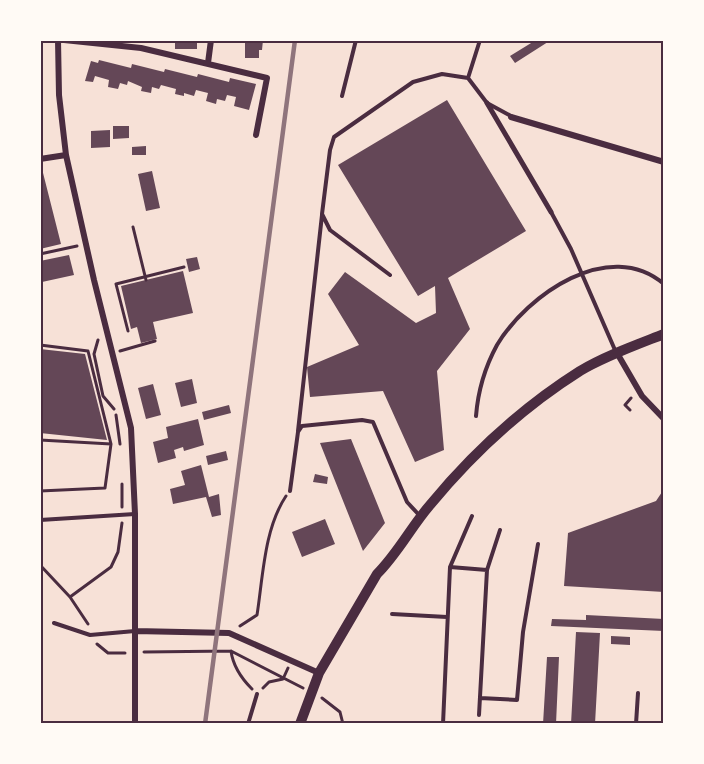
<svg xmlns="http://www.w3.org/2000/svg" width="704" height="764" viewBox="0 0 704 764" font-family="Raleway,sans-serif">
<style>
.building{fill:#644757}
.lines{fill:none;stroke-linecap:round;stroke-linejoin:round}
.path{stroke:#4a2c40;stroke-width:3}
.service{stroke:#4a2c40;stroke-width:4}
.pedestrian{stroke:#4a2c40;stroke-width:5}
.minor{stroke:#4a2c40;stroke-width:6}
.tertiary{stroke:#4a2c40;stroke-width:10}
.rail{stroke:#8f747c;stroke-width:4.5}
.neatline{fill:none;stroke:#4a2c40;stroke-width:2}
</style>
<rect width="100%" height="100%" fill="#f7e1d7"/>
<!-- building -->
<path class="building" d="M175,40H197V49H175Z
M245,40H263L262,50H259V58H245Z
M536,40H551L515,63L510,56Z
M99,60L131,68L132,64L164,72L165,69L197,77L198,74L229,82L230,78L256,84L249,110L234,106L236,97L227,95L225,101L217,99L216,104L206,101L208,93L196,90L194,96L184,93V96L175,94L176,89L161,85L159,89L152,87L151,93L141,91L142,87L128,81L127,85L120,83L118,89L108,87L109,80L95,76L93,82L85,81L91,61L98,63Z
M447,100L526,231L448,278L470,329L437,371L444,450L415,462L383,391L310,397L307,367L359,345L328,294L345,272L416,323L436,313L435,286L418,296L338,165Z
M113,126H129V138L113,139Z
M110,130V147L91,148V131Z
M146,146V155H132V147Z
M40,161L61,244L40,249Z
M152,171L160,208L146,211L138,174Z
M69,255L74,275L42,282L40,261Z
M197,257L200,269L189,272L186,259Z
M183,271L193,313L153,322L157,339L141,343L137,327L131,329L121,286Z
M40,349L85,354L107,440L40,433Z
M192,379L197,403L181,407L175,383Z
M153,384L161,415L146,419L138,388Z
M229,405L231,413L204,420L202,412Z
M198,419L204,445L184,451L183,447L174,450L176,458L158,463L153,442L168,438L166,427Z
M351,439L385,523L363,551L320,443Z
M226,451L228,460L208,465L206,456Z
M201,465L209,497L219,494L221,515L212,517L206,497L173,504L170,489L185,485L181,471Z
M315,474L328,477L327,484L313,482Z
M664,489V592L564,586L568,533L656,501Z
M325,519L335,544L302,557L292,532Z
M586,615L664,619V631L551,626L552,619L586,620Z
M576,632L600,633L595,724H571Z
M611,636L630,637V645L611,644Z
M547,657H559L556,724H543Z"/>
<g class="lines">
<!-- path -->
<path class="path" d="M133,227L146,280
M40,254L77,246
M128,331L116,284L184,267
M98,340L94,354L103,396L114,409
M40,345L88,351L111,444L40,440
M120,351L155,341
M630,410L625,405L631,398
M116,415L120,444
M122,484V507
M40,491L105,488L111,444
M40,565L70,597L88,624
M70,597L111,567L118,552L122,523
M240,626L257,615C263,577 264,529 286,496
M97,644L108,653H125
M231,651C233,666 241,678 252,689
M144,652L231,651L303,688
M263,688L269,682L283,679L288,668
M322,698L340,712L343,724"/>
<!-- service -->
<path class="service" d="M480,40L468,78L487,103L511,116
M342,96L356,40
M551,212L571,249L615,350
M390,275L330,230L322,214L330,150L334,137L413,82L442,74L468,78
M476,416C478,391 485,367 497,345C527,295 609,237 664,284
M298,431L322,215
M290,491L298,432L302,426L362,420L373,422L407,502L420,516
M40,520L135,514
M450,567L487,570L500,530
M392,614L447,617
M54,623L90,635L135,631
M480,698L517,700L523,632L538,544
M479,715L487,570
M248,724L257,694
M443,724L450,567L472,516
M636,724L638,693"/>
<!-- pedestrian -->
<path class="pedestrian" d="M487,103L551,212"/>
<!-- minor -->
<path class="minor" d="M58,40L59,95L66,155L94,280L131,428L135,514V724
M64,40L141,48L267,78L256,135
M208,63L211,40
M511,117L664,162
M40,159L66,155
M617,353L642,396L664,419
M135,631L229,633L319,673"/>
<!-- tertiary -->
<path class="tertiary" d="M300,724L319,673L377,574C398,553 411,527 430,505C473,453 523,407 580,371C605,356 636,345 664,334"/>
<!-- rail -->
<path class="rail" d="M205,724L295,40"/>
</g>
<!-- border -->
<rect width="704" height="764" fill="none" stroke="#fffaf5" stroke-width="84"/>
<rect x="42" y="42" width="620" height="680" class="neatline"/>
</svg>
